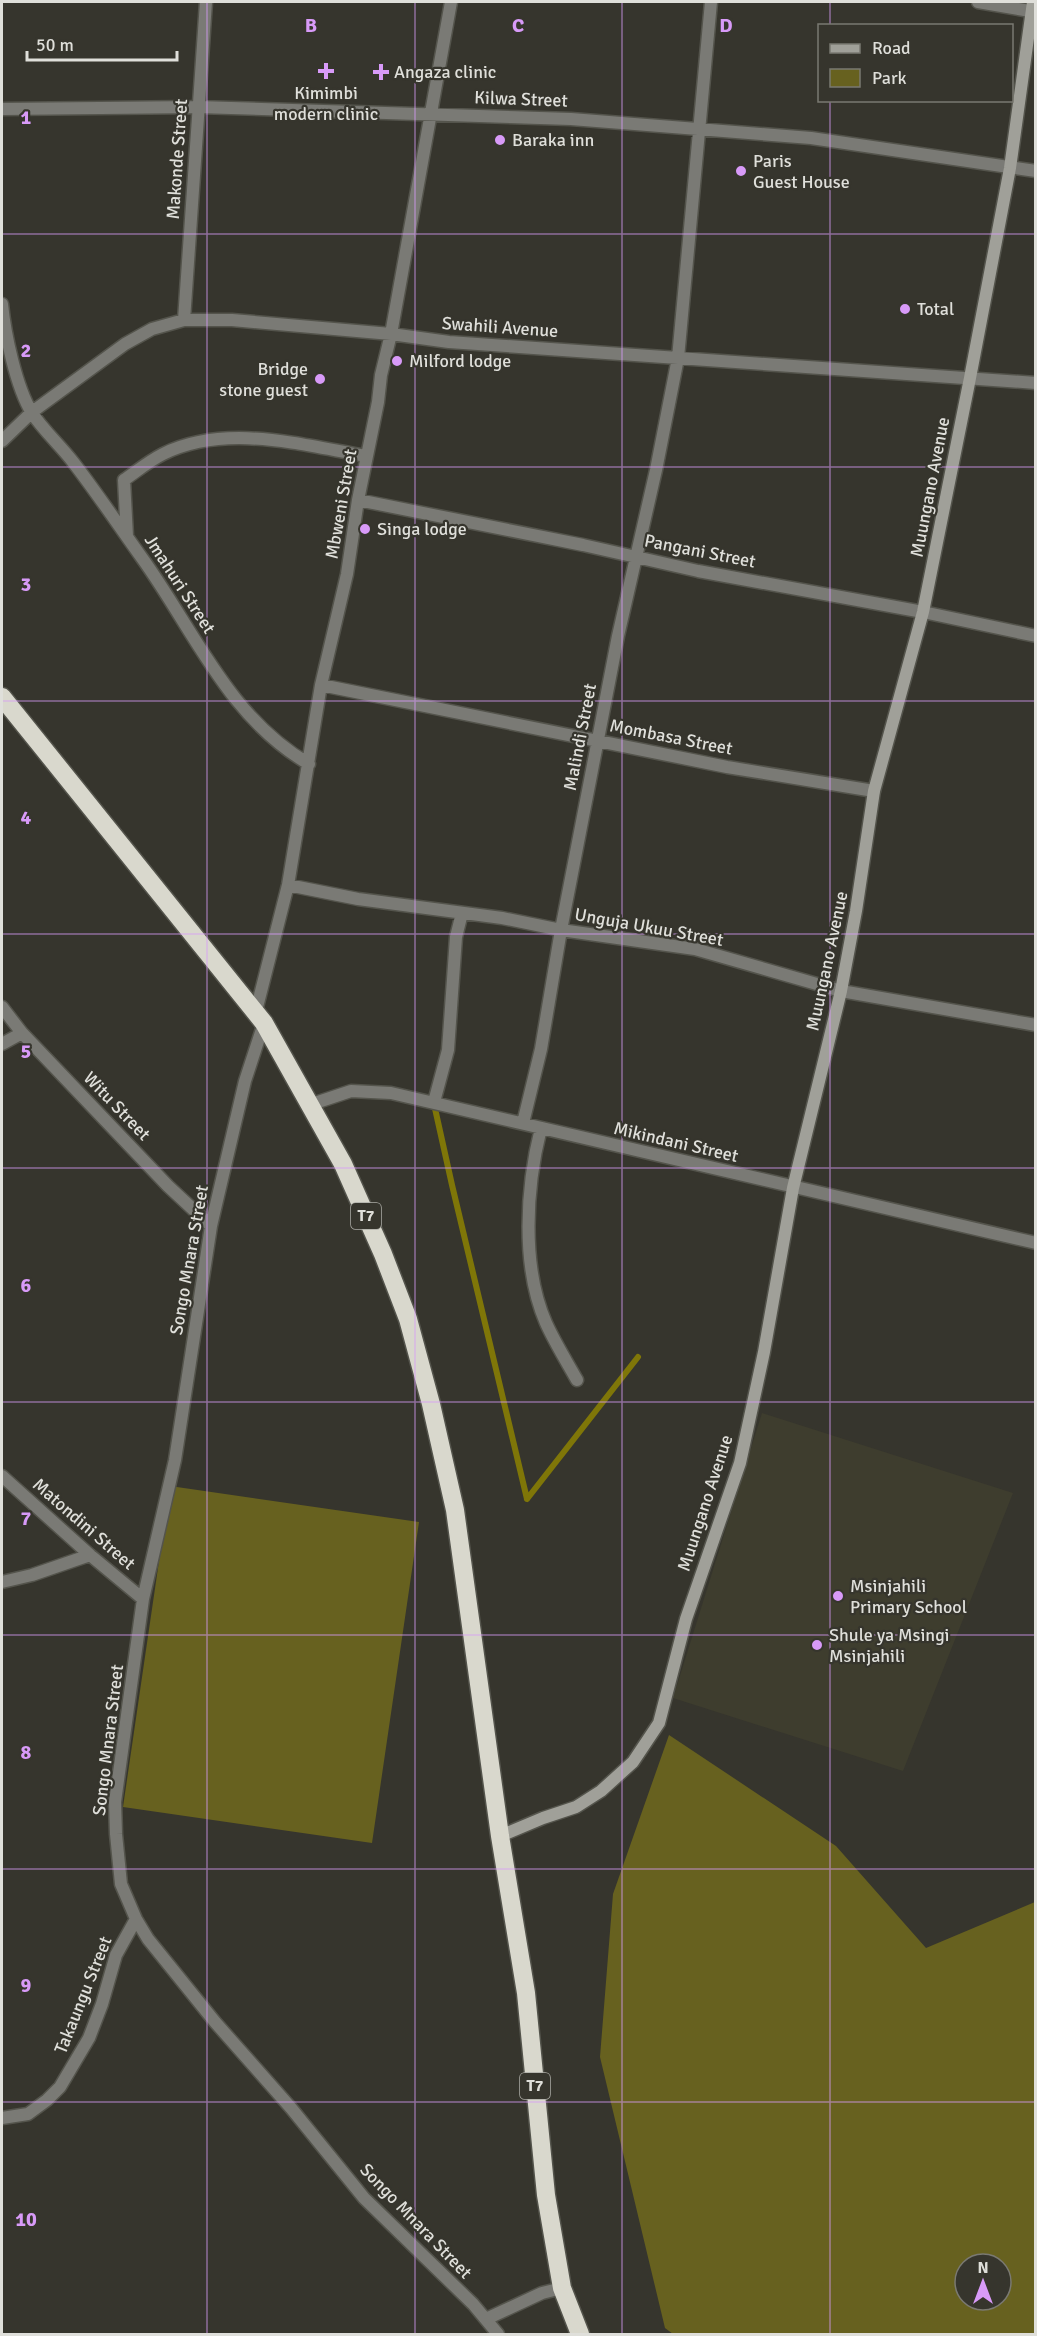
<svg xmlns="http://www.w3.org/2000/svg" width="1037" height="2336" viewBox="0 0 1037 2336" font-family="Signika,sans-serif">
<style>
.built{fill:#3e3d2e}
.green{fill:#67611f;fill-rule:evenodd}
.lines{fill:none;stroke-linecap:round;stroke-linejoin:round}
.stream{stroke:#7f7608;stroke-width:6}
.street-casing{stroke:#54544c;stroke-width:15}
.secondary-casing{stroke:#54544c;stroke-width:15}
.highway-casing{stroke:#54544c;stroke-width:21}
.street{stroke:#7a7a75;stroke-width:12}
.secondary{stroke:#a0a099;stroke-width:12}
.highway{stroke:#d9d8cd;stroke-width:18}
.grid{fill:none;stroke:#d89af8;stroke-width:1.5;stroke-opacity:0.55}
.poi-dot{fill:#d89af8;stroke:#36352d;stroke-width:2}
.labels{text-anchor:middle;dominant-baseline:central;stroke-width:4.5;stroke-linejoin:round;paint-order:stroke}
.shield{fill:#36352d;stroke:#acaca6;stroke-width:1.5}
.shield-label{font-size:16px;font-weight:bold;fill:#dfdfda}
.poi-label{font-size:18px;fill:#dfdfda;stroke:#36352d;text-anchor:start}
.street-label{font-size:18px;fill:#dfdfda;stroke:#36352d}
.grid-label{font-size:20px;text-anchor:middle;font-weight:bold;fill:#d89af8;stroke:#36352d;stroke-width:4.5;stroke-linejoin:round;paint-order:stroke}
</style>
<rect width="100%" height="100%" fill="#36352d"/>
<!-- built -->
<path class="built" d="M762,1413L1013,1493L903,1771L673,1698Z"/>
<!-- green -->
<path class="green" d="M170,1486L419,1522L372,1843L123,1807Z
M669,1735L836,1846L926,1948L1035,1902V2334H673L665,2328L600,2057L613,1894ZM965,2264H1001V2300H965Z"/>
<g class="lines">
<!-- stream -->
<path class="stream" d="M434,1104L452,1185L527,1499
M527,1499L638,1357"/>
<!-- street casing -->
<g class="street-casing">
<path id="street" d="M978,2L1036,12
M2,109L198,107L571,119L811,138L1036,171
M2,304C5,334 16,387 32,413C43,430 60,445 73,462C97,493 119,526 142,558C194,630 228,717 309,764
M184,320L206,2
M2,441L32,412L125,344L152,329L184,320H232L391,334L449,342L1036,383
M358,500L583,545L698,571L923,612L1036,636
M127,536L124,480C137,471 149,461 163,454C226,423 301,445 367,456
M321,685L727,767L874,791
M288,885L358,899L502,918L561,930L695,949L841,991L1036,1025
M2,1007L22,1033L168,1186L211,1226
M256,1011L288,885L321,685L347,574L358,500L378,402L381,375L391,334L451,2
M264,1023L245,1081L211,1226L175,1460L143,1599L115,1802L116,1834L121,1884L136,1919L148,1939L215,2022L291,2108L364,2198L473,2304L498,2334
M2,1044L22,1033
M434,1102L448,1050L456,937L462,913
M309,1105L351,1091L391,1093L1036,1243
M523,1123L541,1049L561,930L618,636L656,470L678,358L711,2
M541,1128C526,1187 521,1266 546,1323C555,1343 567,1362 577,1380
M2,1476L90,1555L143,1599
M2,1582L32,1575L90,1555
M2,2118L28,2114L47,2100L60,2087L89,2038L102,2004L116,1955L136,1919
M486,2319L542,2293L562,2288"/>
</g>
<!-- secondary casing -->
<g class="secondary-casing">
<path id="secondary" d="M500,1836L543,1818L576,1807L601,1791L633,1762L659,1723L686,1619L740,1463L764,1352L793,1188L841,991L856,911L874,791L923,612L970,378L1010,168L1033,2"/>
</g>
<!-- highway casing -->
<g class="highway-casing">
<path id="highway" d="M2,697L264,1023L343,1164L383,1254L408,1319L431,1404L455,1510L500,1836L526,1993L546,2195L562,2288L580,2334"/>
</g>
<!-- street -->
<use href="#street" class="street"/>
<!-- secondary -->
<use href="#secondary" class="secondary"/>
<!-- highway -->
<use href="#highway" class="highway"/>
</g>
<!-- grid -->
<path class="grid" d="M207,2V2334M415,2V2334M622,2V2334M830,2V26M830,100V2334M2,234H1036M2,467H1036M2,701H1036M2,934H1036M2,1168H1036M2,1402H1036M2,1635H1036M2,1869H1036M2,2102H1036"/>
<!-- markers -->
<g class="poi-dot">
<path d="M323 62h6v6h6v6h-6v6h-6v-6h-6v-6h6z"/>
<path d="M378 63h6v6h6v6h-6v6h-6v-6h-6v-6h6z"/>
<circle cx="500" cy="140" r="6"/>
<circle cx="741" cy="171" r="6"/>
<circle cx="905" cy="309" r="6"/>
<circle cx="397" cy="361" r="6"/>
<circle cx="320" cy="379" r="6"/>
<circle cx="365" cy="529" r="6"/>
<circle cx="838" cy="1596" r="6"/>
<circle cx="817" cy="1645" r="6"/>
</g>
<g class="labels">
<!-- shield labels -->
<g class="shield">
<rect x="351" y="1203" width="30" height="26" rx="4.5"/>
<rect x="520" y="2073" width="30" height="26" rx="4.5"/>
</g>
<g class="shield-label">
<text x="366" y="1216">T7</text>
<text x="535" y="2086">T7</text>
</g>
<!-- poi labels -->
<g class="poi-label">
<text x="394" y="72">Angaza clinic</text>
<text x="326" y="93" text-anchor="middle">Kimimbi<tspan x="326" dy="21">modern clinic</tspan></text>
<text x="512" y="140">Baraka inn</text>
<text x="753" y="161">Paris<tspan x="753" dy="21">Guest House</tspan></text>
<text x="917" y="309">Total</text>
<text x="409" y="361">Milford lodge</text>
<text x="308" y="369" text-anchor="end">Bridge<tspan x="308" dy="21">stone guest</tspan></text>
<text x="377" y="529">Singa lodge</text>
<text x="850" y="1586">Msinjahili<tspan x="850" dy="21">Primary School</tspan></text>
<text x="829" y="1635">Shule ya Msingi<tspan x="829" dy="21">Msinjahili</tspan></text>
</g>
<!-- street labels -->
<g class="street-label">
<text transform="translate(521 99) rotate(2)">Kilwa Street</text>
<text transform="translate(177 159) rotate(-86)">Makonde Street</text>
<text transform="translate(500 327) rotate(4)">Swahili Avenue</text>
<text transform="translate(930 487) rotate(-79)">Muungano Avenue</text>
<text transform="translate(341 504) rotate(-80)">Mbweni Street</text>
<text transform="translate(700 551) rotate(11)">Pangani Street</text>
<text transform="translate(180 584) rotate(57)">Jmahuri Street</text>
<text transform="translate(580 737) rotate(-79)">Malindi Street</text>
<text transform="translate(671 737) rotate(11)">Mombasa Street</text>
<text transform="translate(649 927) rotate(10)">Unguja Ukuu Street</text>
<text transform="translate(827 961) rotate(-78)">Muungano Avenue</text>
<text transform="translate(117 1106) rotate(46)">Witu Street</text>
<text transform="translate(676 1142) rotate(13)">Mikindani Street</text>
<text transform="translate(189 1260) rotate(-80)">Songo Mnara Street</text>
<text transform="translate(705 1503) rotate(-72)">Muungano Avenue</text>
<text transform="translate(84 1524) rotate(41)">Matondini Street</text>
<text transform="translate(108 1740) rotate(-83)">Songo Mnara Street</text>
<text transform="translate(83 1995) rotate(-68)">Takaungu Street</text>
<text transform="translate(416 2221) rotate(46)">Songo Mnara Street</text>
</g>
</g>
<g class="grid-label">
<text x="311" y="32">B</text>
<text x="518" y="32">C</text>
<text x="726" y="32">D</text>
<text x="26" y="124">1</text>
<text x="26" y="357">2</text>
<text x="26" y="591">3</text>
<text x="26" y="824">4</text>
<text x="26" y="1058">5</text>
<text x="26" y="1292">6</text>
<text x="26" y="1525">7</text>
<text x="26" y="1759">8</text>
<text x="26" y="1992">9</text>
<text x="26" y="2226">10</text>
</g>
<!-- border -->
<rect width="1037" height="2336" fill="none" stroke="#dfdfda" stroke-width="6"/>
<!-- legend -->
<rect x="818" y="24" width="195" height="78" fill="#36352d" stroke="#7a7972" stroke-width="1.5"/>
<rect x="830" y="44" width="30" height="9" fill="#a0a099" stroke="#7a7972" stroke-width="1.5"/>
<text x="872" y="54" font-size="18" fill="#dfdfda">Road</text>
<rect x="830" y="69" width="30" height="18" fill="#67611f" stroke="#7a7972" stroke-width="1.5"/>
<text x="872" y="84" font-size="18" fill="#dfdfda">Park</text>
<!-- north arrow -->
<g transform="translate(983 2282)"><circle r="28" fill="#36352d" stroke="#7a7972" stroke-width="1.5"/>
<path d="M0-4.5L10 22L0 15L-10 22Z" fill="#d89af8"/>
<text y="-9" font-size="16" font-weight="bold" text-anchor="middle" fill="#dfdfda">N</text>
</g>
<!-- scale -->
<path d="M27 51v9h150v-9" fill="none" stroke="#dfdfda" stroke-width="3"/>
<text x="36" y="51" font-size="18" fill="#dfdfda" stroke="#36352d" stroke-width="4.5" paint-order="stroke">50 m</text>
</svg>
